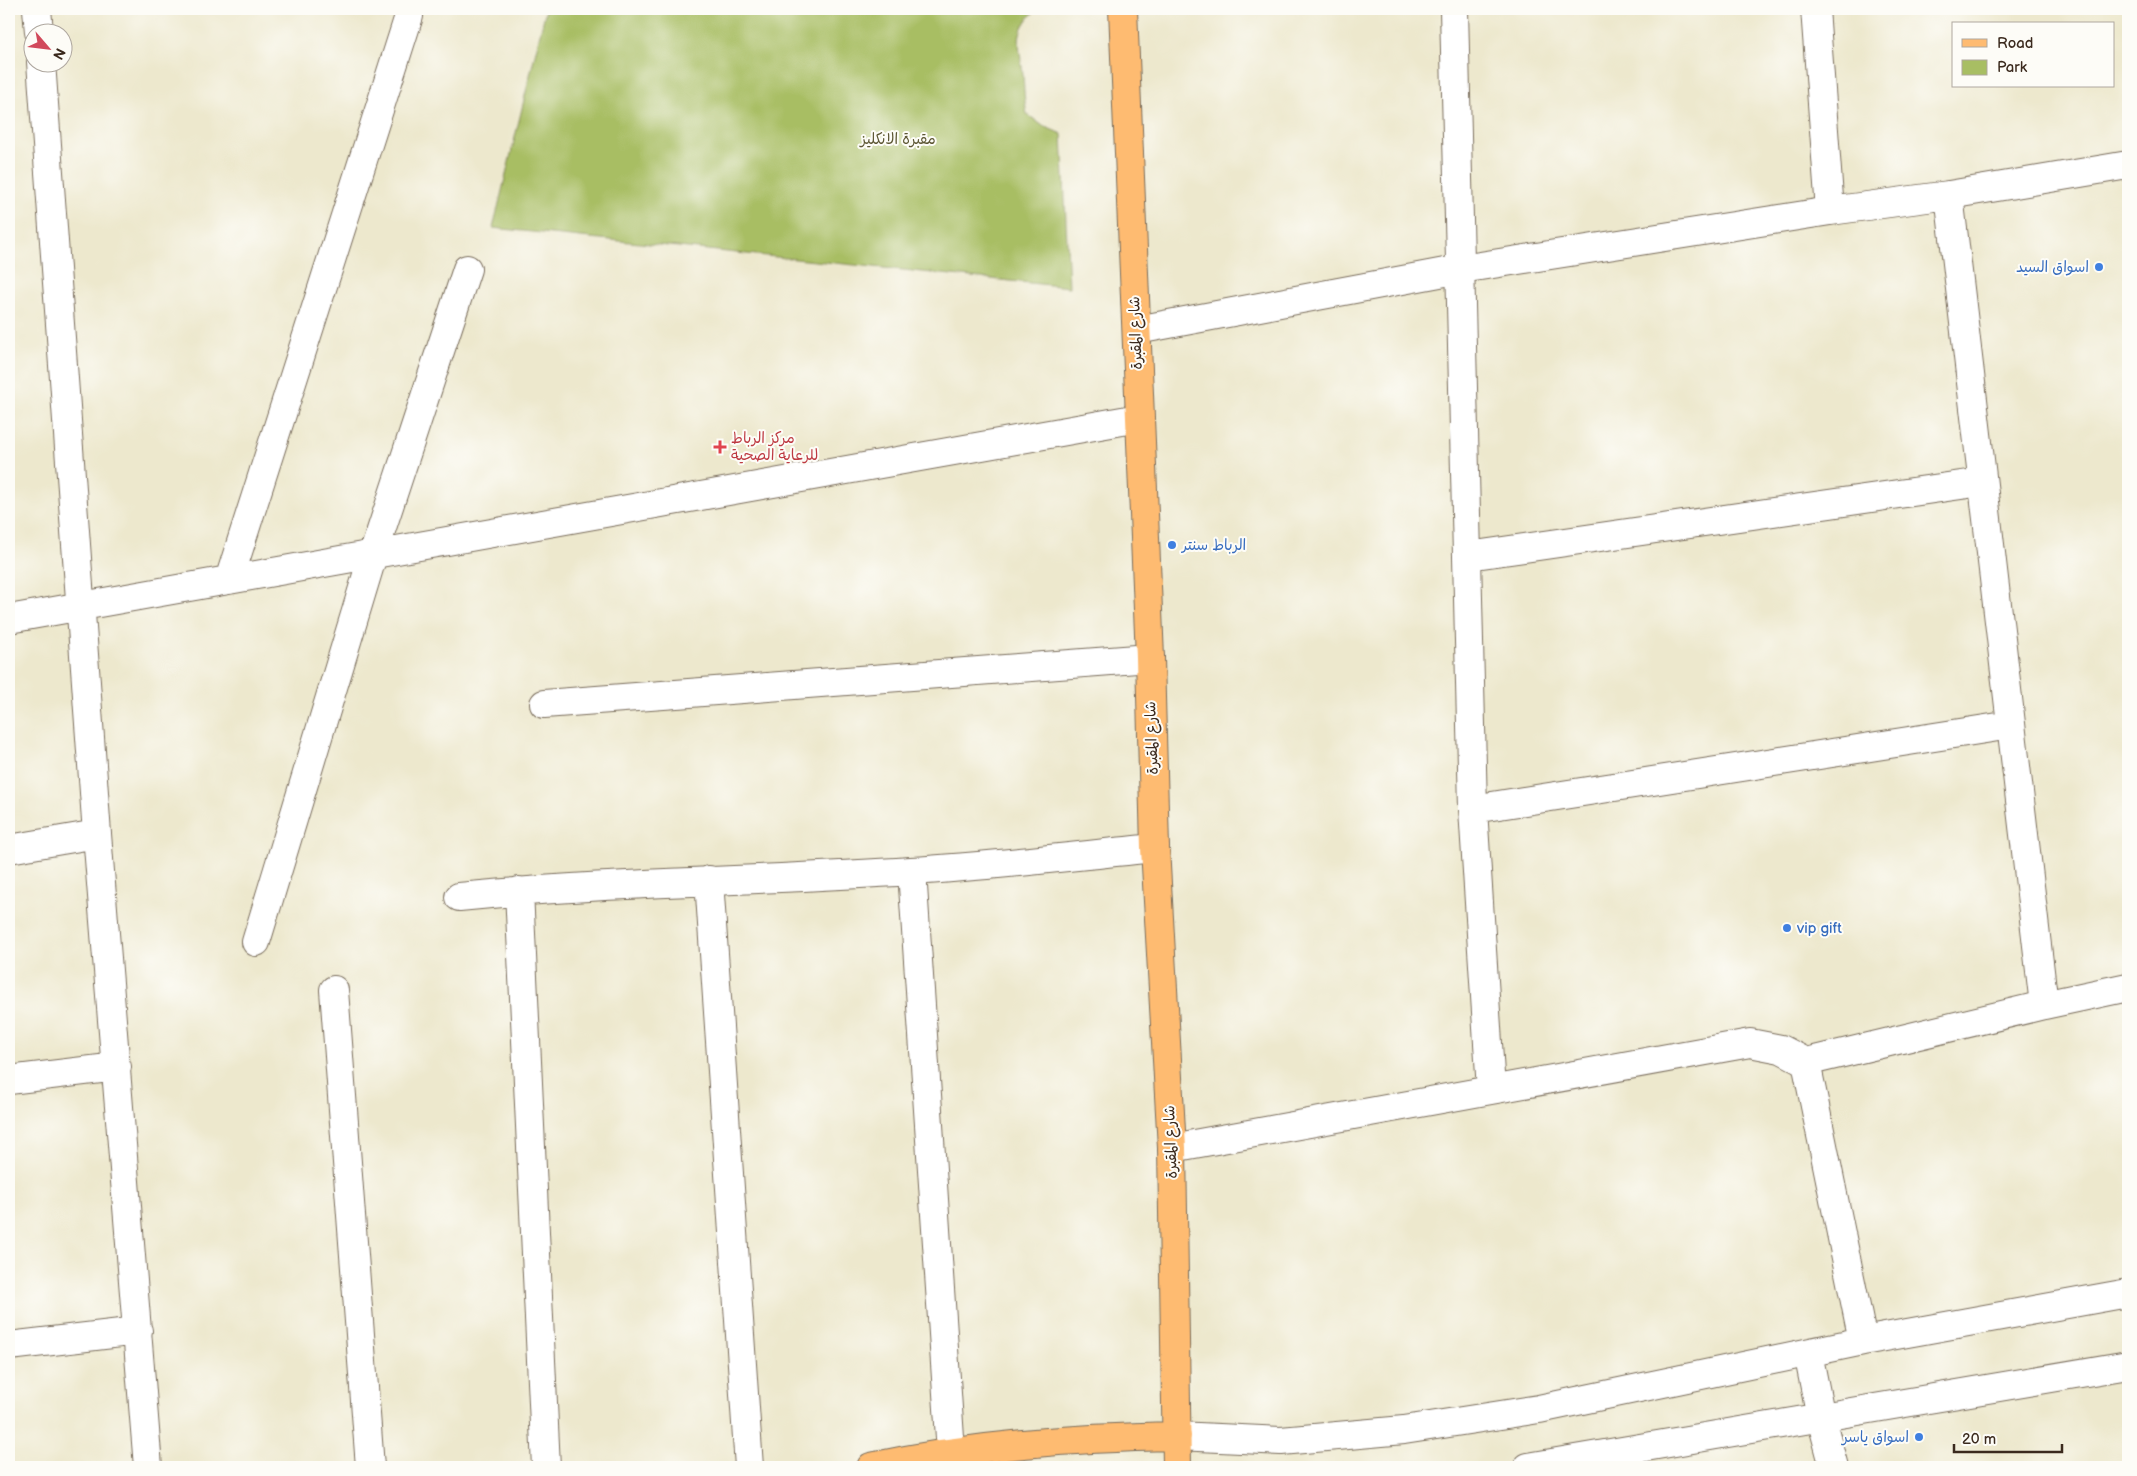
<svg xmlns="http://www.w3.org/2000/svg" width="2137" height="1476" viewBox="0 0 2137 1476" font-family="'Balsamiq Sans','Playpen Sans Arabic',sans-serif">
<style>
.green{fill:#a8be63;stroke:#727440}
.lines{fill:none;stroke-linecap:round;stroke-linejoin:round}
.minor-casing{stroke:#796c5b;stroke-width:30}
.major-casing{stroke:#796c5b;stroke-width:30}
.minor{stroke:#fff;stroke-width:28}
.major{stroke:#febb71;stroke-width:28}
.shop-dot{fill:#3f7fe0;stroke:#fdfcf7;stroke-width:2}
.health-dot{fill:#e0444e;stroke:#fdfcf7;stroke-width:2}
.labels{text-anchor:middle;dominant-baseline:central;stroke-width:4;stroke-linejoin:round;paint-order:stroke}
.park-label{font-size:15px;fill:#5c5633;stroke:#fdfcf7}
.shop-label{font-size:15px;fill:#366cbe;stroke:#fdfcf7;text-anchor:end}
.street-label{font-size:15px;fill:#3b2a1e;stroke:#fdfcf7}
.health-label{font-size:15px;fill:#be3a42;stroke:#fdfcf7;text-anchor:start}
</style>
<rect width="100%" height="100%" fill="#fdfcf7"/>
<filter id="ink" filterUnits="userSpaceOnUse"><feTurbulence type="fractalNoise" baseFrequency=".02" numOctaves="2"/><feDisplacementMap in="SourceGraphic" scale="10" xChannelSelector="R" yChannelSelector="G"/><feConvolveMatrix kernelMatrix="1 2 1 2 8 2 1 2 1" color-interpolation-filters="sRGB"/></filter>
<filter id="wash" filterUnits="userSpaceOnUse"><feTurbulence type="fractalNoise" baseFrequency=".0096" numOctaves="4" result="noise"/><feDisplacementMap in="SourceGraphic" scale="20" xChannelSelector="R" yChannelSelector="G"/><feGaussianBlur stdDeviation="1.12" result="paint"/><feColorMatrix in="noise" values="0 0 0 0 0 0 0 0 0 0 0 0 0 0 0 0 0 1.4 0 .05"/><feComposite in="paint" operator="in"/></filter>
<g filter="url(#wash)">
<rect width="100%" height="100%" fill="#ede8cd"/>
<!-- green -->
<path class="green" d="M546,9H1038C1011,30 1020,46 1023,75C1024,88 1024,101 1027,114L1043,126L1062,134L1069,287L493,228Z"/>
</g>
<g filter="url(#ink)">
<g class="lines">
<!-- minor casing -->
<g class="minor-casing">
<path id="minor" d="M37,9L39,32
M1454,9L1473,809L1491,1090
M1815,9L1830,211
M41,62L97,834L148,1467
M1949,195L2044,1005
M1137,330L1461,269L1830,211L1949,195L2128,165
M1468,556L1982,482
M229,580L409,16
M9,619L1139,418
M544,704L1150,658
M1473,809L2011,725
M9,849L97,834
M912,871L951,1453
M709,880L749,1467
M519,891L546,1467
M459,897C610,882 761,881 911,871C993,866 1074,856 1155,848
M256,942L373,555L467,269
M334,990L370,1467
M1806,1062L1863,1341
M9,1080L117,1067
M1172,1148L1750,1043L1781,1049L1806,1062L2044,1005L2128,987
M9,1346L138,1331
M1808,1353L1821,1418L1834,1467
M1177,1436L1281,1441L1404,1430L1539,1409L1863,1341L2128,1293
M1528,1467L2128,1365"/>
</g>
<!-- major casing -->
<g class="major-casing">
<path id="major" d="M1123,9L1150,658L1155,848L1172,1148L1177,1467
M871,1467C972,1445 1074,1438 1177,1436"/>
</g>
<!-- minor -->
<use href="#minor" class="minor"/>
<!-- major -->
<use href="#major" class="major"/>
</g>
</g>
<!-- markers -->
<g class="shop-dot">
<circle cx="2099" cy="267" r="5"/>
<circle cx="1172" cy="545" r="5"/>
<circle cx="1787" cy="928" r="5"/>
<circle cx="1919" cy="1437" r="5"/>
</g>
<path class="health-dot" d="M717.5 439.5h5v5h5v5h-5v5h-5v-5h-5v-5h5z"/>
<g class="labels">
<!-- park labels -->
<g class="park-label">
<text x="898" y="139">مقبرة الانكليز</text>
</g>
<!-- shop labels -->
<g class="shop-label">
<text x="2089" y="267">اسواق السيد</text>
<text x="1182" y="545" text-anchor="start">الرباط سنتر</text>
<text x="1797" y="928" text-anchor="start">vip gift</text>
<text x="1909" y="1437">اسواق ياسر</text>
</g>
<!-- street labels -->
<g class="street-label">
<text transform="translate(1136 333) rotate(-92)">شارع المقبرة</text>
<text transform="translate(1152 738) rotate(-92)">شارع المقبرة</text>
<text transform="translate(1171 1142) rotate(-92)">شارع المقبرة</text>
</g>
<!-- health labels -->
<g class="health-label">
<text x="731" y="438">مركز الرباط<tspan x="731" dy="17">للرعاية الصحية</tspan></text>
</g>
</g>
<!-- margin -->
<rect width="2137" height="1476" fill="none" stroke="#fdfcf7" stroke-width="30"/>
<!-- legend -->
<rect x="1952" y="22" width="162" height="65" fill="#fdfcf7" stroke="#afa8a0"/>
<rect x="1962" y="39" width="25" height="8" fill="#febb71" stroke="#afa8a0"/>
<text x="1997" y="48" font-size="15" fill="#3b2a1e">Road</text>
<rect x="1962" y="60" width="25" height="15" fill="#a8be63" stroke="#afa8a0"/>
<text x="1997" y="72" font-size="15" fill="#3b2a1e">Park</text>
<!-- north arrow -->
<g transform="translate(48 48) rotate(118)"><circle r="24" fill="#fdfcf7" stroke="#afa8a0"/>
<path d="M0-4L9 19L0 12L-9 19Z" fill="#d1495b"/>
<text y="-8" font-size="14" font-weight="bold" text-anchor="middle" fill="#3b2a1e">N</text>
</g>
<!-- scale -->
<path d="M1954 1444v8h108v-8" fill="none" stroke="#3b2a1e" stroke-width="2.5"/>
<text x="1962" y="1444" font-size="15" fill="#3b2a1e" stroke="#fdfcf7" stroke-width="4" paint-order="stroke">20 m</text>
</svg>
